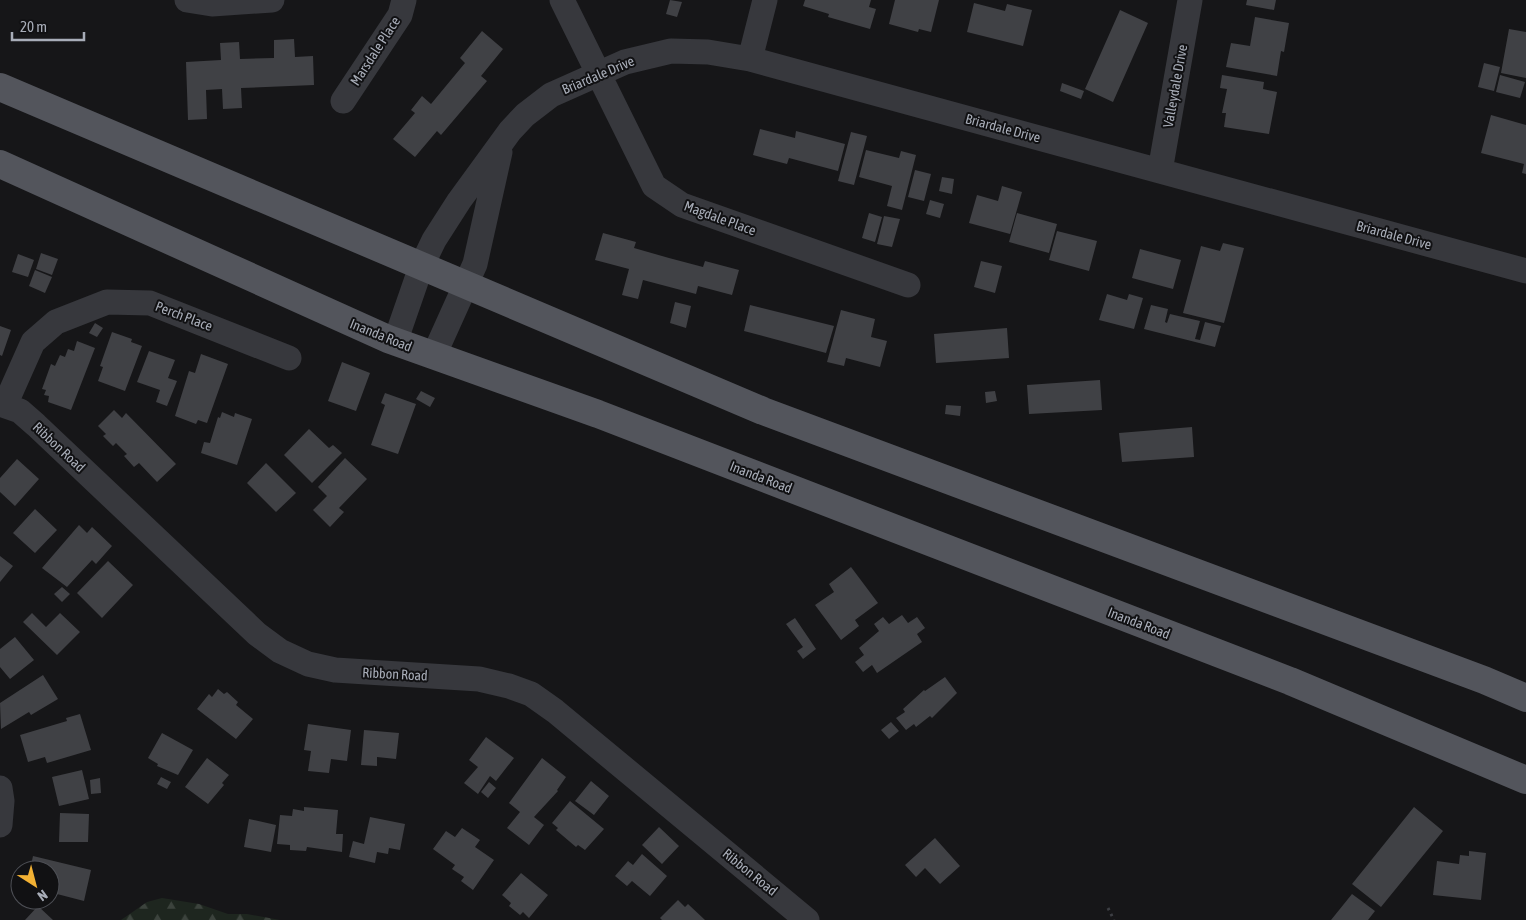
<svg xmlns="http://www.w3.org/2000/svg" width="1526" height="920" viewBox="0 0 1526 920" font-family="'Asap Condensed',sans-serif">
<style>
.forest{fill:url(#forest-firs)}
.building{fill:#404145}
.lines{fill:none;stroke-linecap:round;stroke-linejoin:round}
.path{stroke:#3d3f44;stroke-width:3;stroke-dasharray:2.5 4;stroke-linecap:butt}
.minor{stroke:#37383d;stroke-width:25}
.major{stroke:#53555c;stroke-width:28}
.labels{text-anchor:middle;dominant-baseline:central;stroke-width:4;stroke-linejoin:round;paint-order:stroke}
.street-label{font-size:14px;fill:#a8adb8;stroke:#111113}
</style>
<defs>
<pattern id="forest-firs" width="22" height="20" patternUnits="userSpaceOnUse" patternTransform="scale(1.25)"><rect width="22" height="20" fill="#1e261f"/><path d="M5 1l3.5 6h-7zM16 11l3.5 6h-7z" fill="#3c433d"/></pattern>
</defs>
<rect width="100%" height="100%" fill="#161618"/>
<!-- forest -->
<path class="forest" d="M162,898L199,904L228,914H247L280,920H121L147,902Z"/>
<!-- building -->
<path class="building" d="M670,0L682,2L677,17L666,14Z
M805,0H871L869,7L876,9L870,29L828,17L829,14L803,6Z
M895,0H939L931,32L919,29L918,32L889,24Z
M1247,0H1276L1274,10L1246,5Z
M974,3L1005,11L1007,4L1032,10L1023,46L967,32Z
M1120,10L1148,23L1113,102L1085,89Z
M1255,17L1289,23L1284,52L1281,51L1277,76L1226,67L1231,43L1250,46Z
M1509,29L1526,32V78L1501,73Z
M482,31L503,49L481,76L487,81L441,135L437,131L415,157L393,139L415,113L411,110L422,96L431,104L465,63L460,58Z
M294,39L295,57L313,56L314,85L241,88L242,108L223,109L222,89L206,90L207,119L188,120L186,62L221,60L220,43L239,42L240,59L274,58V40Z
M1484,63L1500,67L1494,91L1478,87Z
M1222,75L1264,82L1263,89L1277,92L1269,134L1224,127L1226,113H1222L1227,89L1220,88Z
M1500,75L1525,82L1520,98L1496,92Z
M1062,83L1084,91L1081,99L1060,91Z
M1491,115L1526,125V174L1522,173L1524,164L1481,153Z
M760,129L795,138L796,131L845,144L838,171L789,158L787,164L753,155Z
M851,132L867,136L854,185L838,181Z
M866,150L899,158L901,151L916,155L902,210L887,206L892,186L859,177Z
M915,170L931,174L924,201L908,197Z
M942,177L954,179L952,194L939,191Z
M1002,186L1022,192L1010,234L969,223L977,195L998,201Z
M930,200L944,204L940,218L926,214Z
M869,213L882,217L875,242L862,238Z
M1017,213L1057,224L1049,253L1009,242Z
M884,216L900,219L892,247L877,244Z
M1057,231L1097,241L1089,271L1049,260Z
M603,233L636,242L634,248L669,258L703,267L705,261L739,270L732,295L698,286L696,294L643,280L638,299L622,295L629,269L595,260Z
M1223,243L1244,248L1224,323L1183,313L1201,246L1220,251Z
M1140,249L1181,260L1173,289L1132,278Z
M41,253L58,259L52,275L36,269Z
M18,254L34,260L28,277L12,272Z
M981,261L1002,266L995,293L974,287Z
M35,270L52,277L45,293L29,286Z
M1107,294L1127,300L1129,294L1143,298L1134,329L1099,320Z
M675,302L691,306L686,328L670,323Z
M750,305L834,326L826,353L744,331Z
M1151,305L1168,309L1165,322L1167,323L1170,314L1200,321L1195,339L1200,340L1205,322L1221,326L1215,347L1144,329Z
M841,310L875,319L871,337L887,341L880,367L846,358L844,366L827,362Z
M95,323L103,328L97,337L89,333Z
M0,326L11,330L2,356L0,355Z
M1007,328L1009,358L936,363L934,334Z
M112,332L132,339L131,342L142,346L125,391L98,381L103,367L100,366Z
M77,341L95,348L71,410L48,402L49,396L44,395L46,390L42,389L51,364L55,366L60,355L65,357L68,349L74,351Z
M149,351L175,360L168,378L177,381L167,406L156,402L160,390L137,382Z
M201,354L228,364L207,423L198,420L196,424L175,416L189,371L195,373Z
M342,362L370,373L356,411L328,401Z
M1100,380L1102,410L1029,414L1027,385Z
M421,391L435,398L430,407L416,399Z
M995,391L997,401L986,403L985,392Z
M385,393L416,404L398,454L371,445L385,405L381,403Z
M946,405L961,406L960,416L945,414Z
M114,410L122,418L126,413L176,464L157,482L139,463L134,467L124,456L127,454L116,443L113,446L103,436L106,434L98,426Z
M222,412L234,417L235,413L252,419L237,465L201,453L204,442L210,443L218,417L220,418Z
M1192,427L1194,457L1122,462L1119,433Z
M309,429L329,448L333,445L342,453L312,483L284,455Z
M345,458L367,479L339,508L344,512L330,527L313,510L327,496L318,487Z
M17,459L39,479L15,506L0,492V478Z
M266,463L296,493L276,512L247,483Z
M35,509L57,530L35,553L13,533Z
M79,525L87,533L92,527L112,546L96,564L92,560L67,587L42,568Z
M0,556L13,566L0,582Z
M108,561L133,585L102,618L77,593Z
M851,567L878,603L855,620L859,626L841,640L815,605L834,592L829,584Z
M62,587L70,594L62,602L54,594Z
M32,613L46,627L60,613L80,632L57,655L23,622Z
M902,615L908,623L917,617L925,628L917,634L922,642L877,673L872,665L863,672L855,662L864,655L859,648L879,631L874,624L883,617L889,624Z
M795,618L816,649L803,659L797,651L803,647L786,624Z
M15,637L34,660L10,679L0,667V649Z
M43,675L58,699L31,715L29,712L1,729L0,703Z
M945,677L957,693L932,718L930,716L916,727L914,724L906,730L896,718L905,712L903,709L924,690L925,691Z
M218,689L224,694L227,692L238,702L236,705L253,719L236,739L197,709L209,694L212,697Z
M80,714L91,750L47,763L45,757L28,762L20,735L67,721L66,718Z
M891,722L899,731L889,739L881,730Z
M308,724L351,730L347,761L331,759L329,773L308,771L311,751L304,750Z
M364,730L399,733L396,759L377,757V766L361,765Z
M162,733L193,750L178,775L157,766L158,764L148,758Z
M486,737L514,758L496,781L490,776L478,794L464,783L478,767L469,760Z
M207,758L229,775L222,783L224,785L208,804L185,787Z
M542,758L566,777L557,790L558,791L534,817L544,825L529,845L507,828L520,812L509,803Z
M82,770L89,799L59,806L52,777Z
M161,777L171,782L167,789L157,784Z
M100,778L101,793L91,794L90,780Z
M591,781L609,796L594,815L575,801Z
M489,782L496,788L488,798L481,792Z
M570,801L604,829L585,850L578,845L576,847L556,830L558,828L552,823Z
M304,807L338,810L336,834H343L342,852L307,847L306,851L290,850V845L277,844L280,815L292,816L293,809L304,811Z
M1414,807L1443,831L1381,907L1352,884Z
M60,813L89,814L88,842H59Z
M370,817L405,824L400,850L389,848L388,854L377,852L375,863L349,857L353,841L364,844Z
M249,819L276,825L271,852L244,847Z
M659,827L679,846L662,864L642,845Z
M462,828L480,840L475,847L494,860L473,890L461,881L464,877L452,869L455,865L433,849L446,831L455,837Z
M935,838L960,866L940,884L925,868L916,877L905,865Z
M1469,851L1486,853L1481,900L1433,895L1437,861L1459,864L1460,855L1469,856Z
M642,854L667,876L650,896L632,881L627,886L615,876L628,861L633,865Z
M33,856L91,870L84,901L57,894V891L50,889V870H30Z
M521,873L548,895L529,918L523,912L520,915L509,906L511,903L502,895Z
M1352,894L1375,911L1368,920H1331Z
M678,900L685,907L688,904L705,920H662L660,918Z
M38,906L53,920H25Z"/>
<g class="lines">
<!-- path -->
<path class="path" d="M1108,908L1114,920"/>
<!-- minor -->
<path class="minor" d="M187,0L212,4L272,0
M562,0L654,186L682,205L908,285
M750,59L765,0
M343,101L400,15L404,0
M1160,171L1190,0
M395,342L421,267L434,240L459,201L510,131L525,115L551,95L625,62L671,51L708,52L750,59L1526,271
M434,355L475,264L500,152
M0,404L20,411L36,425L257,634L280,651L308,664L335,670L479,679L509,686L531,694L555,711L807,920
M5,405L33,342L56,322L107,302L150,303L289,358
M0,788L2,801L0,825"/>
<!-- major -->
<path class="major" d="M0,87L763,411L1484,680L1526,698
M0,164L388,339L598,414L1290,681L1526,780"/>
</g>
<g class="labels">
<!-- street labels -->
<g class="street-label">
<text transform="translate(375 51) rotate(-57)">Marsdale Place</text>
<text transform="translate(598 75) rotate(-23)">Briardale Drive</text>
<text transform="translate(1175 86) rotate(-80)">Valleydale Drive</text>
<text transform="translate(1003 128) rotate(15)">Briardale Drive</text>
<text transform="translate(720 218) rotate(20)">Magdale Place</text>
<text transform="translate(1394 235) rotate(15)">Briardale Drive</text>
<text transform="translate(184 316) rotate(21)">Perch Place</text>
<text transform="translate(381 335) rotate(22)">Inanda Road</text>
<text transform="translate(59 447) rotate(43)">Ribbon Road</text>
<text transform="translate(761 477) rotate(21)">Inanda Road</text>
<text transform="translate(1139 623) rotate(21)">Inanda Road</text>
<text transform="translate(395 674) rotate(3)">Ribbon Road</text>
<text transform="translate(750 872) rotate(39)">Ribbon Road</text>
</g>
</g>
<!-- north arrow -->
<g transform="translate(35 885) rotate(144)"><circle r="24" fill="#111113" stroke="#4d4f55"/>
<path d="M0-4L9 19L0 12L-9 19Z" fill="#f2b134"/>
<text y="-8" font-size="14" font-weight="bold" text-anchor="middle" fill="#a8adb8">N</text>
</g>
<!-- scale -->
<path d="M12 32v8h72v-8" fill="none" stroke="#a8adb8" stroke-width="2.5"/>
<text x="20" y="32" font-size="15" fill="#a8adb8" stroke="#111113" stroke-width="4" paint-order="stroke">20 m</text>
</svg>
